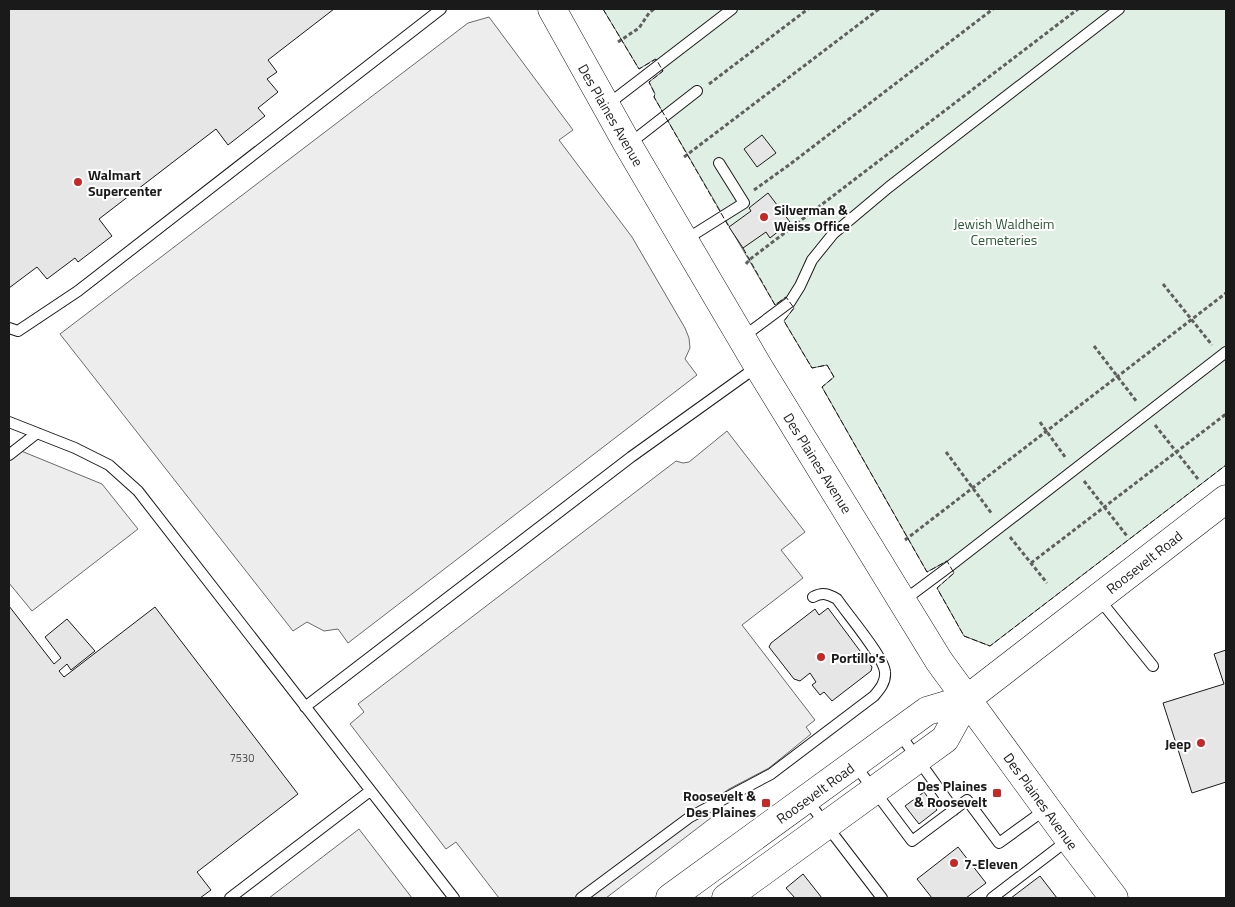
<svg xmlns="http://www.w3.org/2000/svg" width="1235" height="907" viewBox="0 0 1235 907" font-family="'Titillium Web',sans-serif">
<style>
.green{fill:#e0efe3;stroke:#6a6a6a}
.parking{fill:#ededed;stroke:#6a6a6a}
.building{fill:#e6e6e6;stroke:#1a1a1a}
.lines{fill:none;stroke-linecap:round;stroke-linejoin:round}
.lane-casing{stroke:#1a1a1a;stroke-width:12}
.secondary-casing{stroke:#1a1a1a;stroke-width:29}
.path{stroke:#5f5f5f;stroke-width:3;stroke-dasharray:4 2.5;stroke-linecap:butt}
.lane{stroke:#fff;stroke-width:10}
.secondary{stroke:#fff;stroke-width:28}
.fence{stroke:#1a1a1a;stroke-width:1;stroke-dasharray:6 2.5;stroke-linecap:butt}
.poi-dot{fill:#c62828;stroke:#fff;stroke-width:2}
.labels{text-anchor:middle;dominant-baseline:central;stroke-width:4;stroke-linejoin:round;paint-order:stroke}
.number-label{font-size:11px;fill:#4d4d4d}
.street-label{font-size:14px;fill:#1a1a1a;stroke:#fff}
.poi-label{font-size:14px;font-weight:bold;fill:#1a1a1a;stroke:#fff;text-anchor:start}
.park-label{font-size:14px;fill:#2b5a34;stroke:#fff}
</style>
<rect width="100%" height="100%" fill="#fff"/>
<!-- green -->
<path class="green" d="M603,9H1226V465L990,646L964,636L937,588L954,573L947,561L927,572L822,387L834,377L827,365L812,368L784,321L794,308L786,297L775,305L654,97L655,94L649,82L663,71L655,59L639,69Z"/>
<!-- parking -->
<path class="parking" d="M489,17L573,130L559,140L632,237L685,328L689,338L690,348L685,359L697,375L348,643L338,629L324,631L307,622L293,631L60,334L468,23Z
M727,431L805,532L781,550L803,578L742,625L815,720L806,727L811,734L769,768L729,789L708,804L716,814L606,898H499L456,842L446,849L350,724L364,712L358,704L676,461L683,463L689,462Z
M9,446L102,484L138,529L32,611L9,583Z
M359,829L412,898H269Z"/>
<!-- building -->
<path class="building" d="M9,9H334L268,60L277,72L267,79L278,92L258,108L265,116L228,145L216,129L99,219L112,236L78,262L75,258L47,279L37,267L9,288Z
M762,135L776,153L757,167L744,149Z
M768,193L790,222L770,238L766,232L743,248L729,227L751,211L749,208Z
M9,606L54,664L61,658L45,637L67,619L95,651L71,670L67,664L59,671L64,677L155,607L298,794L197,872L211,890L200,898H9Z
M828,608L872,667L871,671L832,701L824,692L820,695L812,685L816,682L810,673L800,681L794,679L769,647L771,643L815,609L819,615Z
M1226,650V782L1192,793L1163,703L1224,684L1214,654Z
M924,792L937,810L919,824L905,806Z
M958,847L986,883L966,898H932L917,879Z
M803,874L822,898H795L786,888Z
M1040,876L1057,898H1011Z"/>
<g class="lines">
<!-- lane casing -->
<g class="lane-casing">
<path id="lane" d="M607,105L732,9
M629,144L697,91
M685,240L744,203L719,163
M9,328L18,331L78,291L441,9
M743,337L790,302L800,286L812,260L833,234L889,187L1119,9
M9,422L75,448L109,465L138,491L454,898
M9,455L37,433
M1099,599L1153,666
M903,601L950,566L1226,352
M305,707L631,457L758,366
M899,733L954,810
M855,765L912,841L967,800L999,843L1046,809
M807,800L882,898
M230,898L370,791
M581,898L690,817L771,774L874,696C880,689 886,682 885,672C884,657 847,614 837,599C828,594 823,592 813,597
M992,898L1068,840"/>
</g>
<!-- secondary casing -->
<g class="secondary-casing">
<path id="secondary" d="M552,9L628,145L758,366L939,661L1069,839L1114,898
M670,898L927,711L967,699L1226,499
M726,898L945,739L967,699"/>
</g>
<!-- path -->
<path class="path" d="M618,42L639,28L649,13L654,9
M709,84L808,9
M684,157L879,9
M754,190L789,165L993,9
M746,264L749,260L1078,9
M1163,284L1212,345
M1094,346L1137,402
M1040,422L1065,457
M1155,425L1198,479
M946,452L992,514
M1084,481L1127,536
M1010,537L1047,583
M905,540L1226,293
M1031,563L1226,414"/>
<!-- lane -->
<use href="#lane" class="lane"/>
<!-- secondary -->
<use href="#secondary" class="secondary"/>
<!-- fence -->
<path class="fence" d="M603,9L639,69L656,59L663,71L649,82L655,94L654,97L729,227
M743,248L775,305L786,297L794,308L784,321L812,368L827,365L834,377L822,387L927,572L947,561L954,573L937,588L964,636L990,646L1226,465"/>
</g>
<!-- markers -->
<g class="poi-dot">
<circle cx="78" cy="182" r="5"/>
<circle cx="764" cy="217" r="5"/>
<circle cx="821" cy="657" r="5"/>
<circle cx="1201" cy="743" r="5"/>
<rect x="992" y="788" width="10" height="10" rx="2.5"/>
<rect x="761" y="798" width="10" height="10" rx="2.5"/>
<circle cx="954" cy="863" r="5"/>
</g>
<g class="labels">
<!-- number labels -->
<g class="number-label">
<text x="242" y="758">7530</text>
</g>
<!-- street labels -->
<g class="street-label">
<text transform="translate(611 115) rotate(60)">Des Plaines Avenue</text>
<text transform="translate(818 463) rotate(58)">Des Plaines Avenue</text>
<text transform="translate(1144 562) rotate(-38)">Roosevelt Road</text>
<text transform="translate(815 793) rotate(-36)">Roosevelt Road</text>
<text transform="translate(1041 801) rotate(54)">Des Plaines Avenue</text>
</g>
<!-- poi labels -->
<g class="poi-label">
<text x="88" y="174">Walmart<tspan x="88" dy="16">Supercenter</tspan></text>
<text x="774" y="209">Silverman &amp;<tspan x="774" dy="16">Weiss Office</tspan></text>
<text x="831" y="657">Portillo's</text>
<text x="1191" y="743" text-anchor="end">Jeep</text>
<text x="987" y="785" text-anchor="end">Des Plaines<tspan x="987" dy="16">&amp; Roosevelt</tspan></text>
<text x="756" y="795" text-anchor="end">Roosevelt &amp;<tspan x="756" dy="16">Des Plaines</tspan></text>
<text x="964" y="863">7-Eleven</text>
</g>
<!-- park labels -->
<g class="park-label">
<text x="1004" y="223">Jewish Waldheim<tspan x="1004" dy="16">Cemeteries</tspan></text>
</g>
</g>
<!-- border -->
<rect width="1235" height="907" fill="none" stroke="#1a1a1a" stroke-width="20"/>
</svg>
